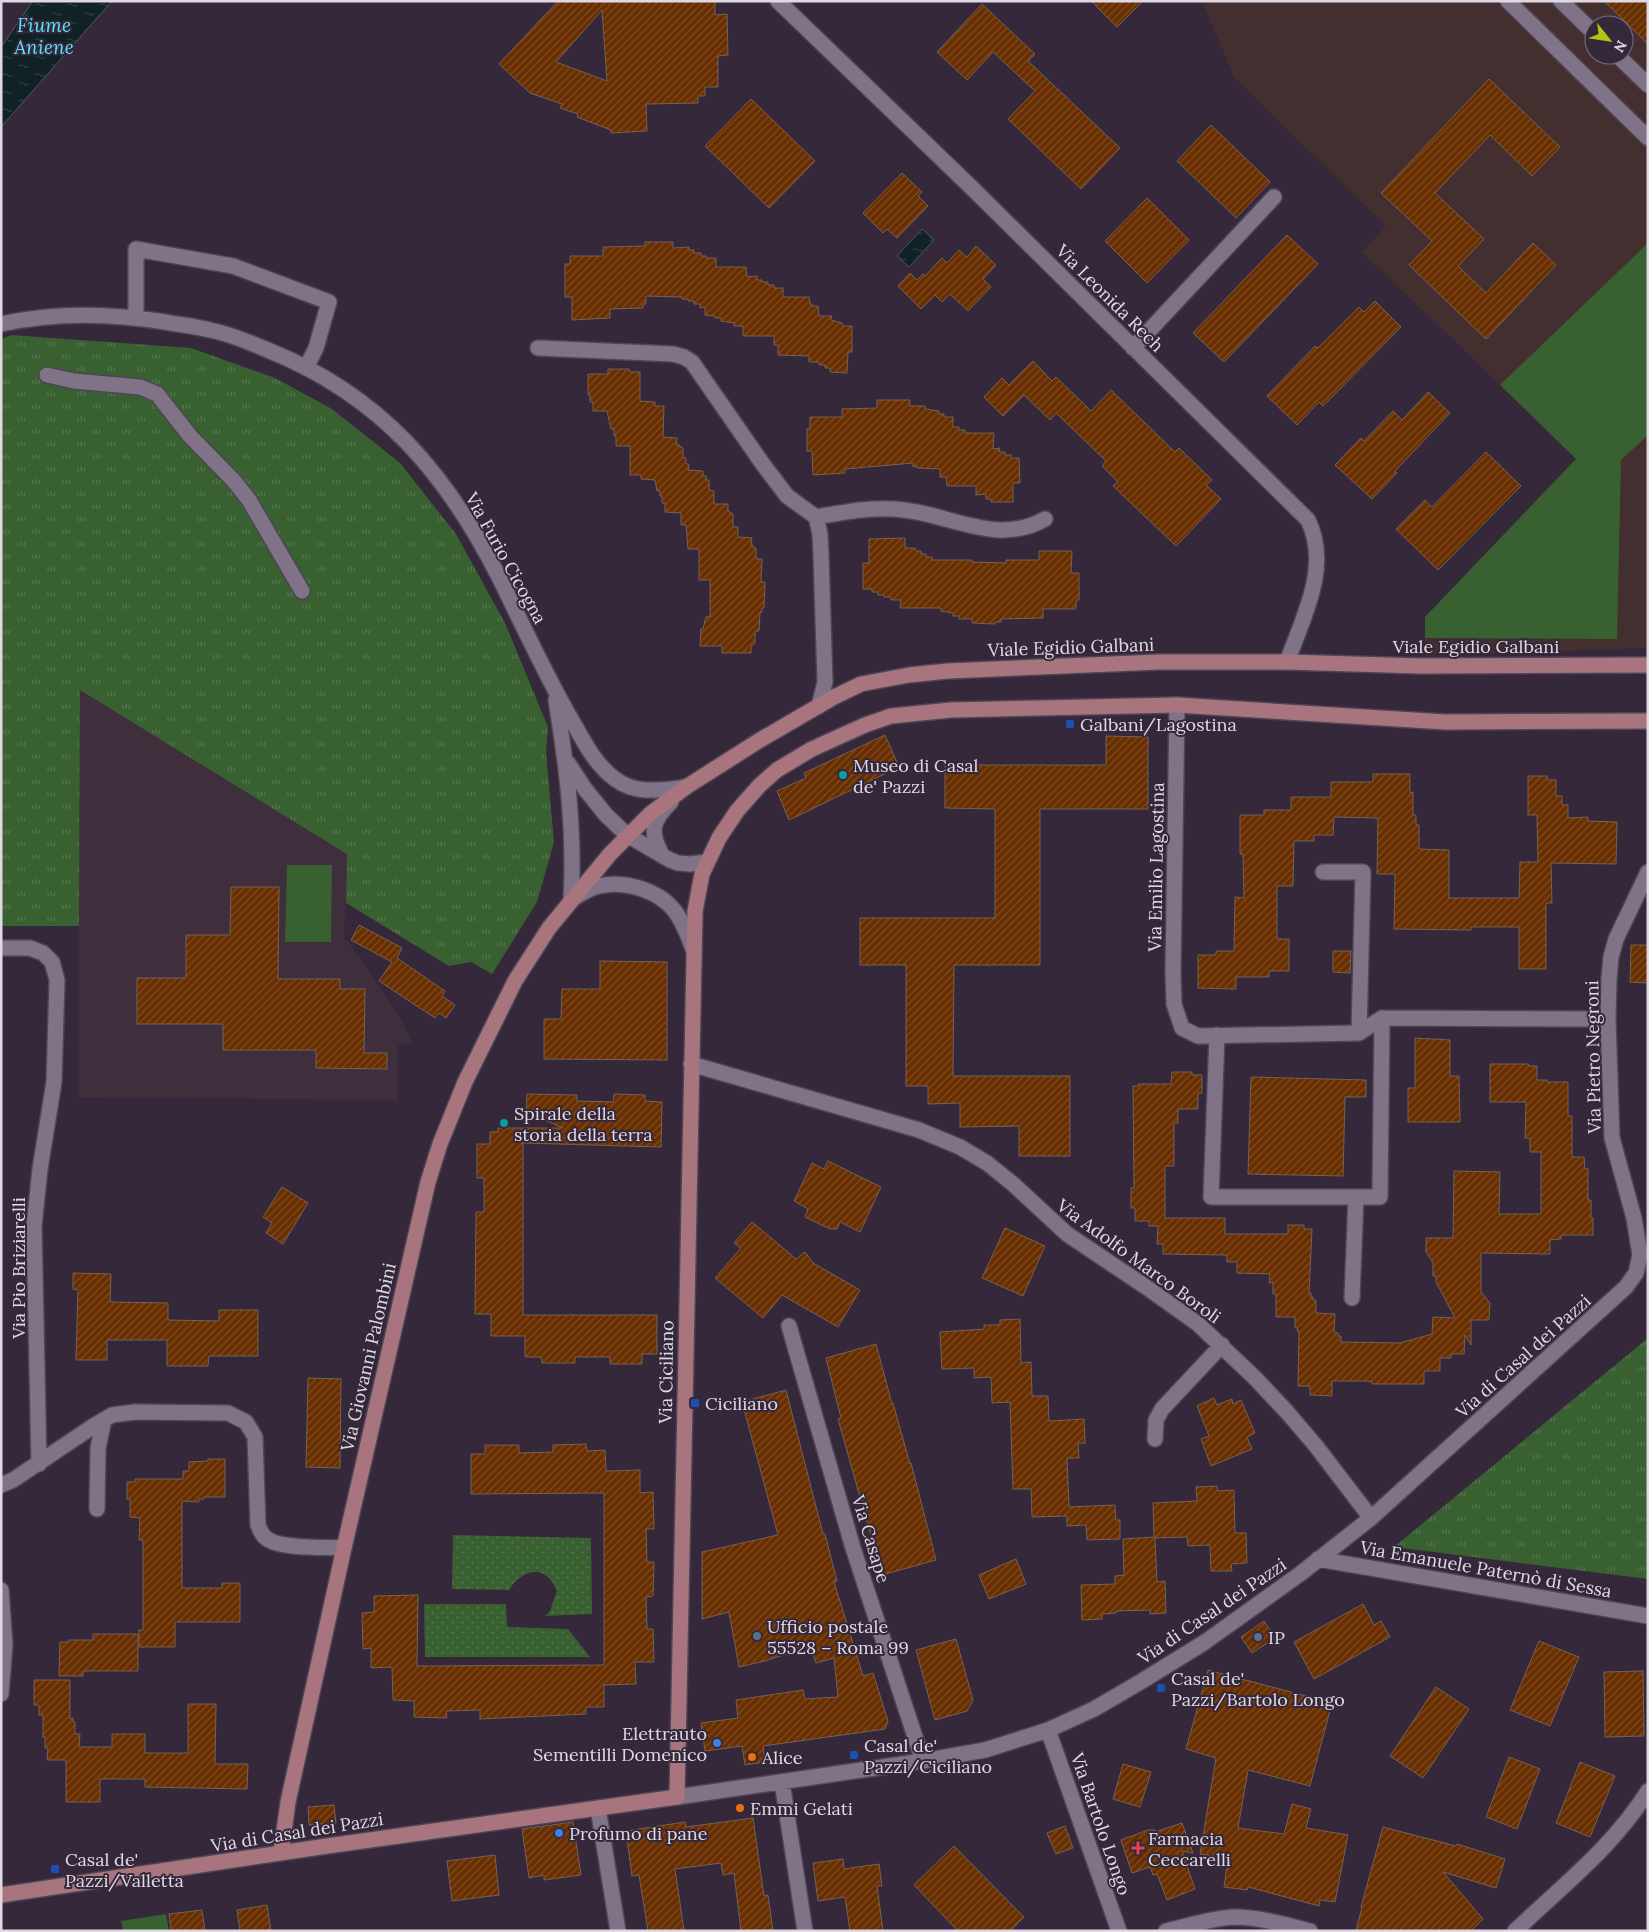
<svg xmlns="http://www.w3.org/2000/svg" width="1649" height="1932" viewBox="0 0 1649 1932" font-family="Lora,serif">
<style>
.commercial{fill:#432f30;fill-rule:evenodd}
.education{fill:#3f2f3c}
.grass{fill:#396030}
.park{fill:url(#park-tufts)}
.garden{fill:url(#garden-dots)}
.water{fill:url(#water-ripples);stroke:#4e595e}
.building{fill:url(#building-hatch);stroke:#776154;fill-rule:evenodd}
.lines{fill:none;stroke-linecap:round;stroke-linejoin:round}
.minor-casing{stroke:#4e4554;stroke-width:18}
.major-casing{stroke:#4e4554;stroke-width:18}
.minor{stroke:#807388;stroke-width:15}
.major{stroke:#a8757e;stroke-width:15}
.transit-dot{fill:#1a4fb4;stroke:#34283a;stroke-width:2}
.culture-dot{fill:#0f9aa8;stroke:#34283a;stroke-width:2}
.service-dot{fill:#5c6f8a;stroke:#34283a;stroke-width:2}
.shop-dot{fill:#3f7fe0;stroke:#34283a;stroke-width:2}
.food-dot{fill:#e8710a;stroke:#34283a;stroke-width:2}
.health-dot{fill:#e0444e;stroke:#34283a;stroke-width:2}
.labels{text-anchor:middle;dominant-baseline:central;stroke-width:4;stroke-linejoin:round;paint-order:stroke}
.street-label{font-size:18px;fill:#e0d9e4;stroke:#34283a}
.poi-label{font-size:18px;fill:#e0d9e4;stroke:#34283a;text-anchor:start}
.water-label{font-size:19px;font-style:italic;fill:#58e3fa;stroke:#34283a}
</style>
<defs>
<pattern id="park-tufts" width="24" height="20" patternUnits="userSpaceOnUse" patternTransform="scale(1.25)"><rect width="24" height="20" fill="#396030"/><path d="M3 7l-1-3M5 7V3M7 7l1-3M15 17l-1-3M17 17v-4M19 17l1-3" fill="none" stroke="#55764e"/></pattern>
<pattern id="garden-dots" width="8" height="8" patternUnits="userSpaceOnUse" patternTransform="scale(1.25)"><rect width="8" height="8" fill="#396030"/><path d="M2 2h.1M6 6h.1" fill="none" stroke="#55764e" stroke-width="1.8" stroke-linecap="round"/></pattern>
<pattern id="water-ripples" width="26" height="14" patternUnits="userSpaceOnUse" patternTransform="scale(1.25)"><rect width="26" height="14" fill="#102225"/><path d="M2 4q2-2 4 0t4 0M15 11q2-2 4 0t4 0" fill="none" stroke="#324244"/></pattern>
<pattern id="building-hatch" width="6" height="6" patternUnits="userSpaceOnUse" patternTransform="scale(1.25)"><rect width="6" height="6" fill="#682e00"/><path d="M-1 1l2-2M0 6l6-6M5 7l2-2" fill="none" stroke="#7d4c25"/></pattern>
</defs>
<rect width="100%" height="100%" fill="#34283a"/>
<!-- commercial -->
<path class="commercial" d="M1202,1H1648V648L1425,656V617L1576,458L1362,252L1386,226L1234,77ZM1594,25H1624V55H1594Z"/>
<!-- education -->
<path class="education" d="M80,690L348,854L344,939L348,941L400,1017L413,1044L398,1045V1100L78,1097Z"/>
<!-- grass -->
<path class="grass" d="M1648,243V435L1621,460L1617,639L1425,638V617L1576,459L1500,385Z
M287,865H332L331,942H285Z
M166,1914L169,1931H123L121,1921Z"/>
<!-- park -->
<path class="park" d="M11,335L191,348L275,378L332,409L400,463L456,534L505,623L548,727L546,752L554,842L537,902L492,974L471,962L449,966L346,903L347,854L80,690L79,926H1V339Z
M1648,1338V1579L1394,1547Z"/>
<!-- garden -->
<path class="garden" d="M453,1535L591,1538L592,1614L545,1616L550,1611L557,1591C546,1564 523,1568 509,1590L452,1589Z
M424,1604H506L507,1627L568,1629L590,1657H425Z"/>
<!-- water -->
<path class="water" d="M33,1H112L1,127V47Z
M922,229L934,240L909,267L897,256Z"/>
<!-- building -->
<path class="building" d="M558,1H715V15L727,14L728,55L718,56V87H705V96H698V103L646,104L647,131L611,133V130L577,117L578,114L560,108L562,104L530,93L499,64ZM602,10L607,81L556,62Z
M1091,1H1143L1117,27Z
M1604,1H1648V44Z
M982,4L1035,54L1028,61L1120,148L1081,189L1008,119L1035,91L993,52L967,80L937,52Z
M1489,79L1560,147L1532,176L1490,135L1435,193L1484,239L1458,266L1486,293L1533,243L1556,265L1486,339L1409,265L1432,241L1381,193Z
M751,99L815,161L769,208L705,146Z
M1211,125L1270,182L1236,218L1177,161Z
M902,173L922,192L918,196L928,206L897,238L887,229L883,233L863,213Z
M1147,198L1189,240L1147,283L1105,241Z
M1287,235L1318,264L1224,362L1193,333Z
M645,242H673V248L689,247V250H694V253H701V256H706V258H716V267H746L747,277L757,276V280H762L763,282H768V285H774V288H783V297H809L810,304H812V306H818L819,316H832L831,320L842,323L843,326H852V352H848L847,373L830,372V368H825V365H819V362H809V356L778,355V345H774V336H743V326H734V323L721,321V318H715V316L705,315V307L700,308V304H694V301H688V299H682V297L646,296V304H643V308L610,309V318L572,320V297H565V264H570V256H603V247L645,246Z
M976,246L996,265L983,279L991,287L968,311L950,294L942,302L935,295L921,309L898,286L910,273L917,280L923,274L925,276L942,258L947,263L959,250L967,257Z
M1375,301L1401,327L1323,406L1319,402L1297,425L1267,396L1315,346L1318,348L1359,307L1364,312Z
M1033,361L1052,381L1056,377L1091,411L1111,390L1175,452L1179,448L1212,480L1206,485L1221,499L1176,546L1113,486L1118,482L1102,466L1106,461L1056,413L1050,420L1024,395L1003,416L984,397L1002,378L1009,385Z
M608,369H629L630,372H640V401L655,402V406H664L663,437L677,438L676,445H680V447L683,448V457L686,458V464H689L688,470L703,471V476H706V480H709V490L714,491V504H728V511L733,514V527H738V537L752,538L751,545H753V548H756V559H762L761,582H765L764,608H762V612H760L759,631H755V643L751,647V653H722V646H700L701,629H703L706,617L710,616V580H699V549H688L686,525H681V513L665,512V503H662V496H660V491H657L655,480L641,479V475H630V446H616V436H614V429H611L607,411H593V402H590V395H588V374H608Z
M1428,392L1450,413L1395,471L1397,473L1372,499L1335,465L1361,438L1364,441L1393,411L1402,420Z
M877,400H910V406H925V409L939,411V414H944V417H953V427H959V430H965V433H994L993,449L1000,448L999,452H1005V455H1011V458H1019L1020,483H1013V502H991V499H986V494L976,495V486H947L946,477H940V469L917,468V466L913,467V463L845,469V473L813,475L812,451H807V429H810V417H842V409L877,408Z
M1486,452L1521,486L1438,570L1396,529L1425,500L1432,507Z
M905,538V548H915L916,551H921V554H926V557H932V560H972V562L1006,563V560H1039V551H1072L1071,573H1079V600H1076V609H1043V618L1001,619V622H995V624L972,623V619H959V616H953V613L941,611V608H900L901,600H891V597H884V595H878V592H872V589H863V563H869V539Z
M885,735L899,767L789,820L777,791L806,778L804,773Z
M1106,736L1148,737V809H1040V965H954L953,1076H1070V1156H1019V1126L960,1127V1103L928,1104V1086H906V965H860V918H995V809L945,808V765H1106Z
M1373,774H1410V793L1413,792V815H1416V825H1419V849L1449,850V898H1519L1520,862H1538L1537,815H1528V776H1547L1548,780H1556V796H1562V805H1568V818L1588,817V821L1617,822L1616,864L1551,863L1552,903H1546V969H1519V927H1471V930L1394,929L1395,874H1377L1378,818L1334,817L1333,835H1314V841H1294L1293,886H1277V939H1289V971H1269V977H1236V989L1198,988V955H1216V951H1234L1235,897L1244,898L1243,854H1240V815H1264V810H1291V797H1331V782H1373Z
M231,887H279L278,979H340V989H365L364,1053H387V1069L316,1068V1050H223V1024H137V978H186V935H230Z
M359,925L402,948L397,958L445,991L442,996L455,1005L446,1018L439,1013L435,1018L379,981L392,962L351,940Z
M1631,945H1648V983L1630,982Z
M1333,951H1351L1350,973L1333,972Z
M600,961L667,962V1060L544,1059V1019H561L562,989H600Z
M1415,1038L1450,1040V1076H1459L1460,1122H1408V1088H1415Z
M1490,1064H1529V1066H1537V1080H1547V1082H1568V1116H1572V1157H1584L1585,1169H1588V1200H1591V1218H1593V1235H1561V1239L1550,1240V1254L1481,1253V1292L1490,1303L1489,1320H1471V1345L1465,1335L1464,1354H1451V1358H1440V1371H1424V1384H1372V1382L1368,1381H1332V1396L1310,1395V1386H1298L1299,1331H1297L1298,1328H1295V1317H1276V1294H1273V1282L1269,1283L1270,1274L1237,1273V1262H1227V1255L1163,1254V1244H1157L1158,1226H1149V1221H1135V1208H1131V1188H1134L1133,1086H1139L1138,1084H1171L1172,1072H1192V1075H1202V1093H1198V1109H1178V1123H1174V1166H1165V1218H1225V1234H1288V1225H1304V1229H1312L1309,1293H1311V1297H1313V1300H1316V1313L1335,1314L1334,1332L1338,1333V1336H1341V1342L1400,1343L1432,1334L1433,1317L1455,1318L1436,1282V1276H1433V1263L1426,1252V1238H1453L1454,1171L1500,1172L1499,1214H1541V1152H1530V1138H1525L1526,1102H1490Z
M1251,1077L1366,1080V1097H1345L1343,1176L1248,1174Z
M527,1094L577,1095V1101L613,1102L614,1094L645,1095V1101L662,1102L661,1147L523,1143V1315H657V1354H642V1364H610V1357H575V1363H542L541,1357H525V1336H491V1314H475L476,1212H484V1178H477V1144H490V1132H498V1128H563L526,1112Z
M828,1161L881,1187L860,1232L840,1222L837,1229H830L805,1217L808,1209L794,1201L812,1163L824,1169Z
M282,1187L308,1203L283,1244L266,1233L272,1223L263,1217Z
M752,1222L796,1259L805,1252L813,1263L860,1290L838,1327L782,1295L763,1318L715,1278L741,1248L734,1243Z
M1005,1228L1045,1246L1023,1296L982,1278Z
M73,1273L111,1274L110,1302L168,1303V1320L219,1321V1310H258V1356H209L208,1366H167V1340H107V1360H76L78,1290L73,1289Z
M1020,1319L1021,1363L1031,1362L1032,1396H1048L1049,1421L1084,1419L1085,1443H1078L1079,1458H1067L1069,1507L1115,1505L1116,1520H1120V1539L1087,1540L1086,1525L1067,1526V1516L1032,1517L1031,1489H1013L1010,1402L992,1403L991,1377L974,1378V1368L942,1369L940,1332L984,1329V1325H1000V1320Z
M876,1344L892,1404L893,1403L910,1464L911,1463L936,1560L882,1575L838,1419L841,1418L826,1358Z
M308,1378L341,1379L340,1468L306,1467Z
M786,1390L823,1534H825L837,1581L834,1582L863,1676L873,1673L888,1721L885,1729L763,1746L765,1762L745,1765L742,1746L705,1751L701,1723L738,1718L736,1700L803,1690L805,1699L838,1697L834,1658L816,1663L811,1646L765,1661L739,1667L729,1612L702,1619V1552L778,1535L742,1402Z
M1214,1398L1217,1405L1232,1399L1233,1404L1241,1400L1255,1433L1247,1437L1252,1449L1211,1466L1201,1439L1209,1436L1197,1406Z
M586,1444L587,1451L605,1450L606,1471L640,1470V1493L653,1492L654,1529H646L647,1562H654L653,1596L646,1597L647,1629H653L654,1662H635L636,1684L604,1685V1707H586V1714L480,1719V1710L446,1711L447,1718L414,1717V1701L393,1700L392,1667L371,1668V1648L363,1649L362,1613L374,1612V1596L418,1595L417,1666L604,1665V1493L471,1494V1454H485V1445H519V1453L553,1452V1445Z
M208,1459H225V1497H204V1499H199V1502L182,1501V1588H222V1583H240V1622H175V1647H139V1630H143V1540H139L140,1518L130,1517V1499H127V1482H135V1479H183V1471H189V1462L208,1461Z
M1217,1486L1218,1491L1234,1490L1235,1533H1246L1247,1563L1231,1564L1232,1571H1211L1210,1545L1188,1546L1187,1537L1155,1538L1157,1582L1165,1581L1166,1613L1150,1614V1610L1116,1611V1613L1102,1614V1619L1082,1620L1081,1585L1115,1584V1576L1124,1575L1123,1539L1154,1537L1153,1503L1197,1501L1196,1487Z
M1016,1559L1026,1584L989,1599L979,1575Z
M1363,1604L1374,1625L1381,1621L1390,1637L1314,1679L1294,1642Z
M1264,1621L1275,1638L1252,1653L1241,1637Z
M93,1634H138V1671H83V1676H59L60,1642H69V1640H93Z
M956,1639L973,1700L967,1711L935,1720L916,1650Z
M1539,1641L1579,1657L1550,1726L1510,1710Z
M1208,1670L1332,1703L1310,1786L1248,1770L1238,1828L1284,1834L1292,1804L1311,1809L1306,1828L1348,1835L1335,1902L1320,1900L1319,1906L1248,1887L1247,1890L1224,1887L1228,1858L1200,1854L1216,1758L1186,1749Z
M1643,1671L1644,1736L1605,1737L1604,1672Z
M34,1680H70V1719L73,1718V1722H75V1734H80L79,1747H112V1734H145V1753H188V1704H216L215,1764H248L247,1789L145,1787V1779H100V1802H66V1760H47L48,1748H45V1737H43V1715H39V1705H34Z
M1436,1687L1469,1709L1423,1778L1390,1756Z
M1509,1757L1540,1769L1517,1829L1486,1817Z
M1580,1762L1615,1776L1590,1837L1556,1823Z
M1123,1764L1151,1772L1140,1807L1113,1799Z
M334,1805L336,1823L309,1825L308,1807Z
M753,1818L764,1896L768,1895L773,1931H741L734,1873L723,1875L721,1863L675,1869L684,1931H648L639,1875L632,1876L626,1831L685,1822L686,1827Z
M573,1822L581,1875L544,1880V1875L529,1878L522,1829Z
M1182,1823L1193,1853L1182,1851L1195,1889L1167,1900L1157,1874L1153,1875L1150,1867L1132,1873L1121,1840L1148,1830H1155V1832Z
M1065,1826L1073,1848L1056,1854L1047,1833Z
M1383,1827L1456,1846L1457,1844L1505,1859L1496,1888L1443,1872L1483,1919L1471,1931H1356L1362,1907H1361Z
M954,1846L1024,1917L1010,1931H958L914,1885Z
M495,1855L499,1895L452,1901L447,1861Z
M843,1859L844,1869L879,1864L882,1886H877L883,1931H850L845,1897L818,1901L813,1863Z
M267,1905L271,1931H240L237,1910Z
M202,1910L205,1931H171L169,1914Z"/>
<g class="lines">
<!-- minor casing -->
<g class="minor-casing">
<path id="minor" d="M778,1L972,188L1308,520C1331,567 1303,617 1287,662
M1508,1L1648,138
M1561,1L1594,33
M1617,55L1648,85
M136,318V249L233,266L329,302L316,348L306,368
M1,324C55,312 110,313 165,322C180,325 195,326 210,330C231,334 251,343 270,351C381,396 446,473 499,577C524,627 546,677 574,724C585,744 596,765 615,779C636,795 661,790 686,787
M538,348L673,354L684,357L692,362L762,463L787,496L816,517C845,512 874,506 904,510C951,515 998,546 1045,519
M1133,348L1274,197
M47,375L74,381L140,387L157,394L190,436L234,481L249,500L302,591
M816,517L820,534L821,555L825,682L819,706
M556,700C567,769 575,830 571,900
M1177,705L1173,973L1174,1004L1182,1028L1198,1036L1359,1033L1382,1018
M568,763L585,789L606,815L627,835L670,860L678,863L690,864L707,862
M662,855C649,831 652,821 671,802
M1323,872H1363L1359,1033
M574,898C582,893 590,888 599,886C624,880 658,890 674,910C683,921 688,936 693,949
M1,948H30L43,953L52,962L57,980L54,1082L40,1169L34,1226L39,1464
M1382,1018L1608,1019
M1217,1035L1211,1197H1380L1382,1018
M691,1064L919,1130L960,1147L987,1163L1013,1184L1067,1234L1146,1287L1198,1324L1255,1378L1287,1412L1316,1446L1371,1518
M1352,1298L1356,1197
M789,1326L853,1548L923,1761
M1155,1439L1156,1420L1162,1409L1222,1345
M1,1485L13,1480L95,1425L112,1415L135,1412L228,1413L246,1422L255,1437L258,1525C260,1531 263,1537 269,1540C283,1549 326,1547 344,1548
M97,1509L98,1448L104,1420
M1318,1559L1648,1616
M1,1590L5,1645L1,1694
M1048,1730L1119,1931
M782,1782L805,1931
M677,1797L923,1761L985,1750L1048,1730L1094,1709L1142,1681L1205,1642L1300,1574L1371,1518L1626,1287L1636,1273L1640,1255L1634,1218L1612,1138L1608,1019L1609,979L1611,957L1616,939L1648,872
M598,1808L618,1931
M1166,1931C1188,1926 1212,1918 1234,1917C1259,1917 1287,1925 1310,1931
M1515,1931C1561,1887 1614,1846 1648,1791"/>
</g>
<!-- major casing -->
<g class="major-casing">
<path id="major" d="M281,1853L288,1802L344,1548L428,1182L440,1144L465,1082L515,981L549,928L610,854L650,814L686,787L760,740L834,697L861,684L909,675L948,671L1159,662H1287L1420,666L1648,665
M1,1895L327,1846L677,1797L695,911L702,874L719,838L737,811L760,785L777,770L812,749L865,725L891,716L951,710L1177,705L1445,722L1648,721"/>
</g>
<!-- minor -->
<use href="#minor" class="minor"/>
<!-- major -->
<use href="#major" class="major"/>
</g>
<!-- markers -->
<g class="transit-dot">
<rect x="1065" y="719" width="10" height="10" rx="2.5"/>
<rect x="690" y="1398" width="10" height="10" rx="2.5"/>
<rect x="1156" y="1683" width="10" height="10" rx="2.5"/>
<rect x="849" y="1750" width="10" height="10" rx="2.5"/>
<rect x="50" y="1864" width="10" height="10" rx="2.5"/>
</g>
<g class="culture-dot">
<circle cx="843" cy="775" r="5"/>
<circle cx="504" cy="1123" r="5"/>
</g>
<g class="service-dot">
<circle cx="757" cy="1636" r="5"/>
<circle cx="1258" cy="1637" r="5"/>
</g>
<g class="shop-dot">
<circle cx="717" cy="1743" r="5"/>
<circle cx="559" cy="1833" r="5"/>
</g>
<g class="food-dot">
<circle cx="752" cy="1757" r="5"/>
<circle cx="740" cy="1808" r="5"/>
</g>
<path class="health-dot" d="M1135.5 1840.5h5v5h5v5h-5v5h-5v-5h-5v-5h5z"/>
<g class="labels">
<!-- street labels -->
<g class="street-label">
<text transform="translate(1110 298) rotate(45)">Via Leonida Rech</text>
<text transform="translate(506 558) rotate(61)">Via Furio Cicogna</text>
<text x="1476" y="646">Viale Egidio Galbani</text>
<text transform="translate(1071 647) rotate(-2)">Viale Egidio Galbani</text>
<text transform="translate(1156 867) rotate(-89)">Via Emilio Lagostina</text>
<text transform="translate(1593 1057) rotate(-91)">Via Pietro Negroni</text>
<text transform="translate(1139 1261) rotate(36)">Via Adolfo Marco Boroli</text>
<text transform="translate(18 1268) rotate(-90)">Via Pio Briziarelli</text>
<text transform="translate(1523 1356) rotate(-42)">Via di Casal dei Pazzi</text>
<text transform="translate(368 1357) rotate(-77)">Via Giovanni Palombini</text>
<text transform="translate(666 1372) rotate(-89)">Via Ciciliano</text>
<text transform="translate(871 1539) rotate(73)">Via Casape</text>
<text transform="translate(1486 1569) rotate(10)">Via Emanuele Paternò di Sessa</text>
<text transform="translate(1212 1611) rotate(-34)">Via di Casal dei Pazzi</text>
<text transform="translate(1101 1824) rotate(71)">Via Bartolo Longo</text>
<text transform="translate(297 1832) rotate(-9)">Via di Casal dei Pazzi</text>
</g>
<!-- poi labels -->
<g class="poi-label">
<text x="1080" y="724">Galbani/Lagostina</text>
<text x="853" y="765">Museo di Casal<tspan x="853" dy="21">de' Pazzi</tspan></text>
<text x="514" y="1113">Spirale della<tspan x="514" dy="21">storia della terra</tspan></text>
<text x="705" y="1403">Ciciliano</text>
<text x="767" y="1626">Ufficio postale<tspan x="767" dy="21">55528 – Roma 99</tspan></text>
<text x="1268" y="1637">IP</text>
<text x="1171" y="1678">Casal de'<tspan x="1171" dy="21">Pazzi/Bartolo Longo</tspan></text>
<text x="707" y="1733" text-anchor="end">Elettrauto<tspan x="707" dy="21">Sementilli Domenico</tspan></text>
<text x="864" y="1745">Casal de'<tspan x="864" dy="21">Pazzi/Ciciliano</tspan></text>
<text x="762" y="1757">Alice</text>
<text x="750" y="1808">Emmi Gelati</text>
<text x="569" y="1833">Profumo di pane</text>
<text x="1148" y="1838">Farmacia<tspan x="1148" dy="21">Ceccarelli</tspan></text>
<text x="65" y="1859">Casal de'<tspan x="65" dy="21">Pazzi/Valletta</tspan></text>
</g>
<!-- water labels -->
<g class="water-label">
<text x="44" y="25">Fiume<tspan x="44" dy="22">Aniene</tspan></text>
</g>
</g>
<!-- border -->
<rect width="1649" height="1932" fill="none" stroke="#e0d9e4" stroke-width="5"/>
<!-- north arrow -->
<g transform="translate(1609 40) rotate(120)"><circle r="24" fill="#34283a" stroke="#796f7e"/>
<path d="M0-4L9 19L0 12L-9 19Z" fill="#acc612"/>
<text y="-8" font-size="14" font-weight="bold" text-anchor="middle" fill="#e0d9e4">N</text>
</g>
</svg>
